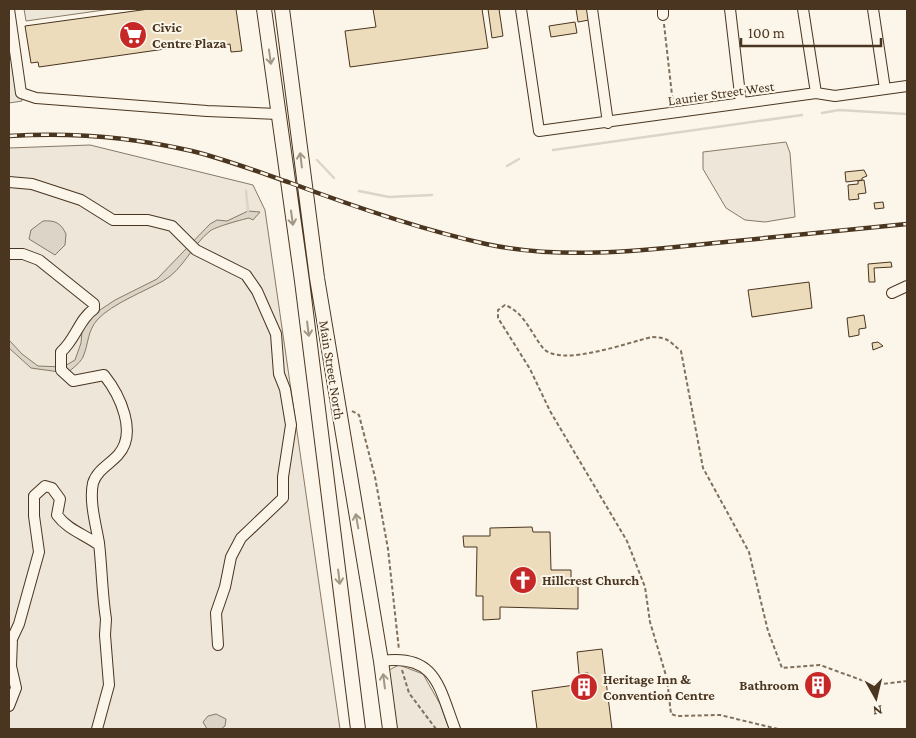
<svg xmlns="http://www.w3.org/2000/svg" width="916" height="738" viewBox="0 0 916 738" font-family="'Crimson Pro',serif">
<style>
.green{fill:#ede6d9;stroke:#887966}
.parking{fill:#ede7d9;stroke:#887966}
.water{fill:#dcd4c6;stroke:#887966}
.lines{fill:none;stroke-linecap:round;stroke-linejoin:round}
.stream{stroke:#dcd4c6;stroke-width:2.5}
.building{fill:#ecdcbc;stroke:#4a3520}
.minor-casing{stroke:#4a3520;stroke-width:12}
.major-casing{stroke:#4a3520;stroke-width:16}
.path{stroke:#7f6f5c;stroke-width:2;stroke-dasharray:4 2.5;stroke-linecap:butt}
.minor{stroke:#fbf6e9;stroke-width:10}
.major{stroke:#fbf6e9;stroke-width:14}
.rail-casing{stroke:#4a3520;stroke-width:4.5}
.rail{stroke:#fbf6e9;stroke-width:2.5;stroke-dasharray:8;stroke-linecap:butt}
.oneway{stroke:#a29684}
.labels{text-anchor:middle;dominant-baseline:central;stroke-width:4;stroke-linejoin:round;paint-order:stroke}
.poi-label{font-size:14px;font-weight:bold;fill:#4a3520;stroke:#fbf6e9;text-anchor:start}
.street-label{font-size:14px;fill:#4a3520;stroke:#fbf6e9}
</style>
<rect width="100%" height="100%" fill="#fbf6e9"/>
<!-- green -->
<path class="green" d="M786,142L790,153L795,217L765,222L745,220L726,208L703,169V152Z
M90,145L253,185L265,210L340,729H9V148Z
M399,665L423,674L440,704L449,729H394L389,670Z"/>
<!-- parking -->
<path class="parking" d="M9,9L22,101L9,103Z
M24,9H111L26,21Z"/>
<!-- water -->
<path class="water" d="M248,211L260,212L253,220L249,218C240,220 215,227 210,231C192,245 183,270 163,281C145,291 112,304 98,319C87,331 89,343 83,357C80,363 72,369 67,373L31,368L9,348V340L22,354L38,366L63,367L75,360L81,343L82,331L91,316L115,300L157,279L210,224L217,220L227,221Z
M43,221C55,220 61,223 66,234L65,245L55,255L29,239L31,230Z
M216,714L226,719L225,726L221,729H207L203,722L208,716Z"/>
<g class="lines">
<!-- stream -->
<path class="stream" d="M822,113L839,110L907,114
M553,150L802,115
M317,160L334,178
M507,166L519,159
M246,191L248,211
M359,191L389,197L432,195"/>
</g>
<!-- building -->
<path class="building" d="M149,9H236L242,51L231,52L230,44L201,48L200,44L39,67L38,62L31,63L25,26Z
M373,9H482L488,48L350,67L345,31L376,27Z
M488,9H499L503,36L492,38Z
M576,9H588L589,20L578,22Z
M575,22L577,33L551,37L549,26Z
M864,170L867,176L862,178V180L846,182L845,172Z
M864,180L866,193L858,194L859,199L849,200L848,185L858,184V181Z
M883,202L884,208L875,209L874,203Z
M891,262L892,267L874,268L875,282H869L868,264Z
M809,282L812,308L752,317L748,290Z
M864,315L866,328L859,329V335L849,337L847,318Z
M878,342L883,346L873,350L872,343Z
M532,527L533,532H550L551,570H571V586H578V609L500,607V619L483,620V596H476L477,547H464L463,536H490V528Z
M602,649L612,729H537L532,691L589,683L588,673L579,674L577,652Z
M812,681H823V689L813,690Z"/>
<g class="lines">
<!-- minor casing -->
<g class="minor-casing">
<path id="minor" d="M9,9L21,93L36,98L207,111L278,114
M521,9L539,131L816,93L835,96L907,86
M592,9L608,123
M663,9V15
M730,9L741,103
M803,9L816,93
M873,9L885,89
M9,182L32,184L81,200L113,220H148L172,226L196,250L246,275L257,291L276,334L279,374L285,389L291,425L283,477V498L241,538L231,557L225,587L216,613L218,645
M9,254H23L39,260L94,304V309C79,319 76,339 61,352V370L73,381L104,375C120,395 138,433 118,455C110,464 97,470 93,483C89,501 96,525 99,543C102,569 102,594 106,619L105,635L109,685L97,729
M892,293L907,286
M381,661C436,653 439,687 455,729
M9,706L16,688L11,666L12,639L19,624L39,552L34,516V496L45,486L52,488L60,499L57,515C68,530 84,534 99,545"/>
</g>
<!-- major casing -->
<g class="major-casing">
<path id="major" d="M264,9L302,281L358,729
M282,9L317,278L381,661L390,729"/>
</g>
<!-- path -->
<path class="path" d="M664,24L673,104
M352,411L359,415L375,477L388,549L399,650
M402,670L409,693L436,729
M778,729L720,715L677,716L671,714L667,679L650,622L645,587L627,541L550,411L530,369L498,318V310L505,305C524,312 531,333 543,348C560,368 629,342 652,337C668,337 670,342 681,351L703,468L749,552L768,631L782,668L820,665L875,685L907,681"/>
<!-- minor -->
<use href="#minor" class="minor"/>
<!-- major -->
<use href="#major" class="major"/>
<!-- rail casing -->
<g class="rail-casing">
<path id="rail" d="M9,136C70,132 132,137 192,151C224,159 256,171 288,182C352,206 419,229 486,244C561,260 639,251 715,243C779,237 843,230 907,224"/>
</g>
<!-- rail -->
<use href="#rail" class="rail"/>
</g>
<!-- one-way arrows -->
<defs><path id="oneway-shaft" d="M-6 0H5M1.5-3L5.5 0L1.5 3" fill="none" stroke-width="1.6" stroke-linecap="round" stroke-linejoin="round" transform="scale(1.25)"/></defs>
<g class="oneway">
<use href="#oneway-shaft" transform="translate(270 57) rotate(82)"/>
<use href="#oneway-shaft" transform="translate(301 160) rotate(-97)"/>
<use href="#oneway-shaft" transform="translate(292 218) rotate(82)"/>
<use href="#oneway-shaft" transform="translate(308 329) rotate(83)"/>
<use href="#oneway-shaft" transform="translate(357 521) rotate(-100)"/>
<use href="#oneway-shaft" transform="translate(339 577) rotate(83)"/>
<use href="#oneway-shaft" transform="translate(384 681) rotate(-97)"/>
</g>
<!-- icons -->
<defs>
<g id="supermarket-disc" transform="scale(1.4375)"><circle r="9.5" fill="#c62828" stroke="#fbf6e9"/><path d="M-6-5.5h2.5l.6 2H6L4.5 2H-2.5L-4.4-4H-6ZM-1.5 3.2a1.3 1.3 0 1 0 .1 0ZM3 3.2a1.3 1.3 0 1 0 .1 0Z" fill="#fff"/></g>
<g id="church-disc" transform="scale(1.4375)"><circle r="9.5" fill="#c62828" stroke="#fbf6e9"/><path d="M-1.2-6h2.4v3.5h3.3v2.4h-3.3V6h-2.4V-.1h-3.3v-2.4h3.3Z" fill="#fff"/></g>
<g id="building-disc" transform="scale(1.4375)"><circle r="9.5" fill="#c62828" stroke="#fbf6e9"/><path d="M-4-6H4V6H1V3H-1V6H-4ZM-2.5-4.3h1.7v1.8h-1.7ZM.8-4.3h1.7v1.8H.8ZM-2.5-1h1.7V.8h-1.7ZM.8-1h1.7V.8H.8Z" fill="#fff"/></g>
</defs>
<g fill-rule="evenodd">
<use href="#supermarket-disc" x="133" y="35"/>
<use href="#church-disc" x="523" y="580"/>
<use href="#building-disc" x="818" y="685"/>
<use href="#building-disc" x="584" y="687"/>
</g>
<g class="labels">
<!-- poi labels -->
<g class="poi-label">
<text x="152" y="27">Civic<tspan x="152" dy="16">Centre Plaza</tspan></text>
<text x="542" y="580">Hillcrest Church</text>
<text x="603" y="679">Heritage Inn &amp;<tspan x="603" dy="16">Convention Centre</tspan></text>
<text x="799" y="685" text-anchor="end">Bathroom</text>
</g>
<!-- street labels -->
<g class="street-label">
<text transform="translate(721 93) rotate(-8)">Laurier Street West</text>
<text transform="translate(332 370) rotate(81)">Main Street North</text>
</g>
</g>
<!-- border -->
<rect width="916" height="738" fill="none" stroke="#4a3520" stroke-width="20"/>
<!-- north arrow -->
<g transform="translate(876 698) rotate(172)" stroke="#fbf6e9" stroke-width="4" paint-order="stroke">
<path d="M0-4L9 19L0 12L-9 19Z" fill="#4a3520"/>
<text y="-8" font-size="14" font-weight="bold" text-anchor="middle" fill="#4a3520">N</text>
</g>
<!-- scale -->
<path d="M741 38v8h140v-8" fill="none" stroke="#4a3520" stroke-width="2.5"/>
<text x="748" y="38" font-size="15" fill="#4a3520" stroke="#fbf6e9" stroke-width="4" paint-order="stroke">100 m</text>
</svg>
